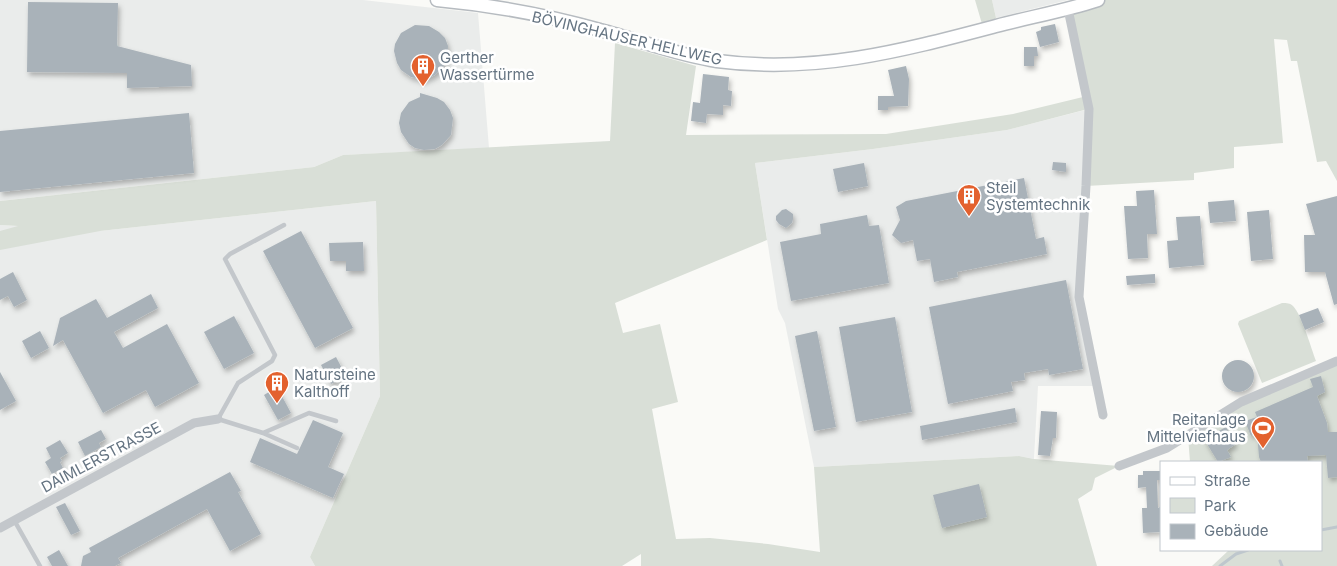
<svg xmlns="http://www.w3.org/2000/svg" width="1337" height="566" viewBox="0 0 1337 566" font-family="Inter,sans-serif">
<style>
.built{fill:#eaeceb}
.green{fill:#d9dfd7}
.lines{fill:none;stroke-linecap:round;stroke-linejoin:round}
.stream{stroke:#bec7cd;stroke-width:3}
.building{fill:#a9b2b9;filter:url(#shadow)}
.secondary-casing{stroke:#b6bbc0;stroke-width:15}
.lane{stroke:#c3c7cb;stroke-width:4.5}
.street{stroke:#c3c7cb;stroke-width:9}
.secondary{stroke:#fff;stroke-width:12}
.labels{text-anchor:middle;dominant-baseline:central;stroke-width:5;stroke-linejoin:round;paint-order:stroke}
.street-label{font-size:15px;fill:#657482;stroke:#fff}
.poi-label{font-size:15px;fill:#657482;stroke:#fff;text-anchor:start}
</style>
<defs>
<filter id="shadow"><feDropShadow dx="2" dy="3.5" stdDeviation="2.5" flood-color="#0004"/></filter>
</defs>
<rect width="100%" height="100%" fill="#fafaf7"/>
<!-- built -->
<path class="built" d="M0,0H363L478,13L489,148L343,155L314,167L0,201Z
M992,0H1068L996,18Z
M1089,109L1079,297L1097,386H1038L1034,459L1019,456L814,467L785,323L778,309L755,163L873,149L1007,130Z
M376,201L380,396L310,557L315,566H0V225L100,231Z"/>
<!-- green -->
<path class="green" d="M975,0H992L996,18L991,22L982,24Z
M1102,0H1337V181L1326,161L1317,162L1297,61H1291L1287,40L1274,39L1283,143L1234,147V168L1194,173V180L1086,186L1088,109L1007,130L873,149L755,163L767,240L615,303L623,333L660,324L678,402L652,409L676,539L710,538L768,544L820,552L814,467L1019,456L1034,459L1119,466L1095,478L1092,490L1078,499L1097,566H641V554L622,566H315L310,557L380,396L376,201L100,231L0,250V231L18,226L0,225V201L314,167L343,155L610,141L615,43L696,66L686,135L886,134L1013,114L1083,97L1070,9Z
M1282,303C1287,303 1290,303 1293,306C1302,315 1311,348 1316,361L1262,383L1238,324L1239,321Z
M1337,361V566H1212L1229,550H1321V462H1190L1188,436L1241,402Z"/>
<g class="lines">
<!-- stream -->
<path class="stream" d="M1321,530L1337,527
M1280,561L1282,566
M1220,566L1236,554L1248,550"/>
</g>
<!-- building -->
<path class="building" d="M28,2L118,3L117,46L191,65L192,86L127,88V73L27,72Z
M1055,24L1059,42L1040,47L1036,32L1041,30V27Z
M415,25L429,26L439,32L445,38L448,46L447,61L443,67L435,75L420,82V79L411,77L401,70L397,63L394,51L395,44L401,33Z
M1024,47H1037L1038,56H1034V66H1024Z
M906,66L909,79L908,106L888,107V110H878V96H894L888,70Z
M703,74L729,77L728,90L732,91L731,106L723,105V115L707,114L706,123L691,121L693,102L700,103Z
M420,93L437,98L444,102L450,110L453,118L451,135L442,145L435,149L424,150L415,148L409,144L401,132L399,123L401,113L409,102L420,97Z
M189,113L194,173L0,192V131Z
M1053,162L1066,163V172L1052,170Z
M864,163L868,186L838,192L833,169Z
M1024,178L1036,239L1044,237L1047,254L957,272L958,277L934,282L930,259L917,261L913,240L901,243L892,235L900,220L896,207L906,201Z
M1154,190L1157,234H1147L1148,258L1128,259L1124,206H1137L1136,191Z
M1337,196V304L1334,305L1325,272H1305L1304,235H1315L1306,204Z
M1234,200L1236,221L1210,223L1208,202Z
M786,209L793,214V219L792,223L786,228L779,224L776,220V216L782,210Z
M1269,210L1273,259L1251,261L1247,212Z
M867,215L869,226L879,225L889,283L791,301L780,242L821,234L820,224Z
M1200,216L1204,265L1169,268L1167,241L1178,240L1176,217Z
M301,231L353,328L315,348L263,251Z
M363,242L364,271H346V261H330L329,243Z
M13,272L27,300L14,307L8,296L0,300V279Z
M1155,274V283L1127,285L1126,276Z
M1066,280L1083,369L1049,375L1048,369L1024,373L1025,380L1011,382L1013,391L948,404L929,307Z
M151,294L158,308L114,332L123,348L167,324L199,383L155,407L146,390L103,413L63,340L53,346L60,318L96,299L107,318Z
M1318,308L1324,322L1305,330L1299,315Z
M234,316L254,353L224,369L204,332Z
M895,317L912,412L856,422L839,327Z
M40,331L49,348L31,358L22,341Z
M817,331L836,427L814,431L795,336Z
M336,357L346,376L331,384L321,365Z
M1222 376a16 16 0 1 1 32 0a16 16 0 1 1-32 0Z
M0,372L16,401L0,410Z
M1321,376L1325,392L1317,396L1327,423L1328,432H1337V477L1328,478L1326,455L1307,456L1308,462H1261L1259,457L1257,433L1251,436L1245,421L1257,417L1255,412L1313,387L1310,379Z
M277,387L291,413L278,420L264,395Z
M1015,408L1017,422L922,440L920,426Z
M1041,411L1057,412L1056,438H1053L1050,456L1038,455Z
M313,420L343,433L328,467L344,474L333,498L250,462L260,438L297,454Z
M1226,427L1236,444L1227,450L1231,457L1218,462L1204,439Z
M101,430L106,439L99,443L101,447L85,456L78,442Z
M60,440L68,453L60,458L62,461L60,462L63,468L52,474L45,462L51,458L46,448Z
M1143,471H1161V480H1157L1158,508L1160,507L1161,532L1143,533L1142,508H1147L1146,487L1138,488V475H1143Z
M230,472L241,491L238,492L261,534L230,551L207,509L118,558L121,563L115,566H81L83,556L91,552L89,548Z
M979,484L987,517L942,528L933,495Z
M65,503L80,531L71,535L56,507Z
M59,550L68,566H52L47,557Z"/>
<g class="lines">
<!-- secondary casing -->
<g class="secondary-casing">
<path id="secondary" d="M437,0C491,5 547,15 600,30C639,40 677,55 717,61C815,74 901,51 996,26C1030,17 1064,11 1098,0"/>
</g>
<!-- lane -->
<path class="lane" d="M284,225L230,254L225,259L275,355L272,361L238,383L218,419L263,433L309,413L336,421
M263,433L297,448
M14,520L40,566"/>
<!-- street -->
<path class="street" d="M1068,9L1089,109L1086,186L1079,297L1103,415
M1119,466L1167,448L1241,402L1337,361
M0,528L194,423L218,419"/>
<!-- secondary -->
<use href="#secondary" class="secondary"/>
</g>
<!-- icons -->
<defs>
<g id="building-pin" transform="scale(1.25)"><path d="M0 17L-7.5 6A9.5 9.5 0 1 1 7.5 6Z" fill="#e3612e" stroke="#fff"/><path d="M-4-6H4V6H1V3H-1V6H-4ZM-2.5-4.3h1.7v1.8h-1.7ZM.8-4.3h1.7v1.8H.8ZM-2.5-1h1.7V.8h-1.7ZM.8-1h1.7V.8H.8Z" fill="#fff"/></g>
<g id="stadium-pin" transform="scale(1.25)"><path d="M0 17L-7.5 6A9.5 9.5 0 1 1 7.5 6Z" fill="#e3612e" stroke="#fff"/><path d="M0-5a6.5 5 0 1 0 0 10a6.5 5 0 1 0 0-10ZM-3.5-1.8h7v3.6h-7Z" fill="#fff"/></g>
</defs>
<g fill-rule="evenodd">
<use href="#building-pin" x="423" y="66"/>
<use href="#building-pin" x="969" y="196"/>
<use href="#building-pin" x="277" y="383"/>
<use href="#stadium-pin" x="1263" y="428"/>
</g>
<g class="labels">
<!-- street labels -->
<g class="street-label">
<text transform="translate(627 38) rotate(13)">BÖVINGHAUSER HELLWEG</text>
<text transform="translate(101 457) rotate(-28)">DAIMLERSTRASSE</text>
</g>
<!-- poi labels -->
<g class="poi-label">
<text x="440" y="57">Gerther<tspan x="440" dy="17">Wassertürme</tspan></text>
<text x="986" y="187">Steil<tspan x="986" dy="17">Systemtechnik</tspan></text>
<text x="294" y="374">Natursteine<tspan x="294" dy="17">Kalthoff</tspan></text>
<text x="1246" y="419" text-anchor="end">Reitanlage<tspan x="1246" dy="17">Mittelviefhaus</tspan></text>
</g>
</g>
<!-- legend -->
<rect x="1160" y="461" width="162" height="90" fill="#ffffff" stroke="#c1c7cd"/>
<rect x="1170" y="477" width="25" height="8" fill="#ffffff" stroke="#c1c7cd"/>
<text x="1204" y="486" font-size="15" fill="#657482">Straße</text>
<rect x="1170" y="498" width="25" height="15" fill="#d9dfd7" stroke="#c1c7cd"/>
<text x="1204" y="511" font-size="15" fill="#657482">Park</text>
<rect x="1170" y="524" width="25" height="15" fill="#a9b2b9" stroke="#c1c7cd"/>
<text x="1204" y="536" font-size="15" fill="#657482">Gebäude</text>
</svg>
